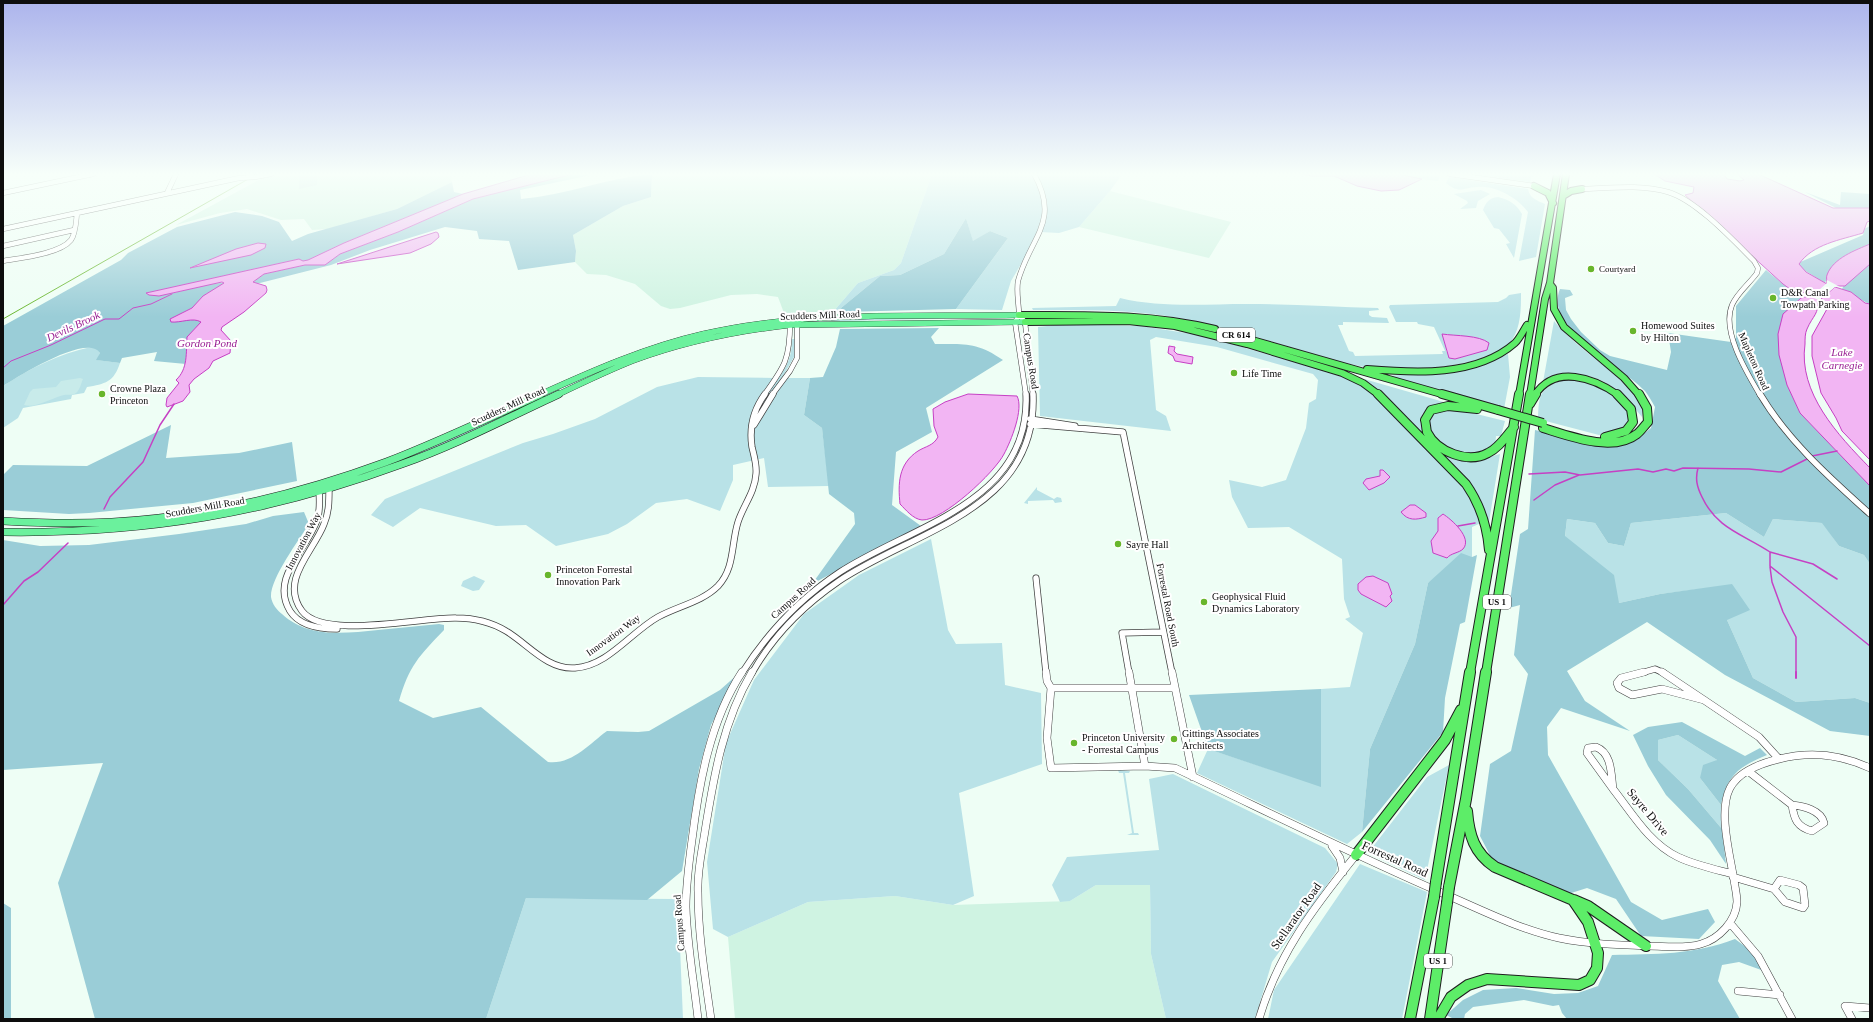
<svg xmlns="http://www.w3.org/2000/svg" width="1873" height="1022" viewBox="0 0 1873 1022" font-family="Georgia,serif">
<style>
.farmland{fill:#cff3e2}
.green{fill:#b9e2e7;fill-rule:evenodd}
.forest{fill:#9acdd7}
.cemetery{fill:#c0dfdd}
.pitch{fill:#c8ebea}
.water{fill:#f2b5f3;stroke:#c640c4}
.pier{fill:#eefef5}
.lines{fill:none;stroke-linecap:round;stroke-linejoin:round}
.stream-far2{stroke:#c640c4;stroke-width:1}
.stream-far1{stroke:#c640c4;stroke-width:1.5}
.stream{stroke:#c640c4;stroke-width:2}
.minor-far2-casing{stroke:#404040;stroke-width:5.5}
.minor-far1-casing{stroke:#404040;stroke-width:7}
.minor-casing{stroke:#404040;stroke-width:8}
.major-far1-casing{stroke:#1e1e1e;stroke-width:6}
.major-casing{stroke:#1e1e1e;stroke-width:8}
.highway-far2-casing{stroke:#1e1e1e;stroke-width:8}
.highway-far1-casing{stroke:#1e1e1e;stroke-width:10}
.highway-casing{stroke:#1e1e1e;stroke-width:12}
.minor-far2{stroke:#fff;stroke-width:4.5}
.minor-far1{stroke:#fff;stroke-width:5.5}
.minor{stroke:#fff;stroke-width:7}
.major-far1{stroke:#6bf19d;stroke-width:5.5}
.major{stroke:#6bf19d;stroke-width:7}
.highway-far2{stroke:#5ded68;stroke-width:6}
.highway-far1{stroke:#5ded68;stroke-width:8}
.highway{stroke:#5ded68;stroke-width:10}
.rail{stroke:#68b62c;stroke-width:1}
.minor-bridge-casing{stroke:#404040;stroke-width:5.5;stroke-linecap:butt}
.highway-bridge-far1-casing{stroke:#1e1e1e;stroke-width:10;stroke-linecap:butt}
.highway-bridge-casing{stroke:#1e1e1e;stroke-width:12;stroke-linecap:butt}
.minor-bridge{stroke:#fff;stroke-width:4.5}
.highway-bridge-far1{stroke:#5ded68;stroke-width:8}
.highway-bridge{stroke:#5ded68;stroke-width:10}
.poi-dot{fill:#68b62c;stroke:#fff;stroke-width:1.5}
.labels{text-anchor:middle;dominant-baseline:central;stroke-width:4;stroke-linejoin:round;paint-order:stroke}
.far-poi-label{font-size:9px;fill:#0d0d0d;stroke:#fff;text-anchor:start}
.shield{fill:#fff;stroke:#565656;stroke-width:1}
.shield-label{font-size:9px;font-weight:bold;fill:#0d0d0d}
.poi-label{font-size:10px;fill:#0d0d0d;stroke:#fff;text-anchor:start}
.street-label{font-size:10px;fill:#0d0d0d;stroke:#fff}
.water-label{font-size:11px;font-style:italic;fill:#981d92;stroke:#fff}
.near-street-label{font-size:12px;fill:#0d0d0d;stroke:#fff}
</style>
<rect width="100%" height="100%" fill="#eefef5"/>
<!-- farmland -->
<path class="farmland" d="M278,174H451L452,182L397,209L328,229L312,230L304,219L281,220L247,209L220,213L176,225L266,176Z
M652,174H932L901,263L894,270L858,283L833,312L784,313L778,297L757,294L731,295L680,308L670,309L661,306L635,284L606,275L587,274L575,262L576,251L573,235L623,206L651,197Z
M1110,191L1231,222L1209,258L1079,227Z
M1096,885H1150L1151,954L1166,1019H735L728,937L808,902L895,896L953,905L1070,901Z"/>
<!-- green -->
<path class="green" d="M932,174H1122L1110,191L1079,227L1059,233L1040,232L1011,281L1002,310L956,309L1008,238L990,231L973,242L966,218L944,254L900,275L880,276L841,308L842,312H833L858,283L894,270L901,263Z
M1397,174L1440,175L1438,181L1422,179Z
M1474,174H1532L1530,182Z
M1449,177L1528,189C1529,198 1538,201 1545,204L1536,257L1519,261L1528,212C1518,198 1495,185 1477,187C1461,188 1460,194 1446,183Z
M1481,190L1490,194L1478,201L1476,208L1460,209L1468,203L1467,201L1454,194Z
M1498,197C1510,200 1516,204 1522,214L1514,258L1506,244L1510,243L1499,229L1494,228L1483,210C1486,202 1489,198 1498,197Z
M1521,293C1521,308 1521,327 1512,340C1506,352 1491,355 1479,359C1447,369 1404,372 1371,368C1349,365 1328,358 1307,352C1264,340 1222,326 1178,318C1131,309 1081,310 1033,310L1032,308L1116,306L1120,298C1161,308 1205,304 1247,304C1291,304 1334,307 1378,308L1379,310L1369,311V315L1372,317L1387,318L1389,323L1343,322V325H1338L1349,351L1353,352L1355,356L1443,354L1442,351H1445L1434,327L1418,324L1417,322H1396L1389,307L1390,305L1498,302L1506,298L1509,295ZM1443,334L1468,337L1487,350L1455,359L1446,351L1447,346Z
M876,318H961L804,322Z
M1554,321C1580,352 1618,371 1643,404L1642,417C1626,397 1608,377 1580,375C1569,374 1554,380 1543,382Z
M1065,324L1141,326L1205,336L1338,375L1365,387L1453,476L1468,494L1481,523L1472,527V557L1428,583L1415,644L1370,749L1362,832L1347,844L1197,773L1208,749L1321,786V689L1350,687L1363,633L1345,619L1350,617L1344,599L1342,559L1289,527L1248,528L1232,497L1229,480L1262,487L1286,480L1306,428L1309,403L1316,399L1318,380L1313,374L1217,347L1156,337L1150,340L1156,410L1166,416L1171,431L1040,416L1038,327Z
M792,339H795L794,357L782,378H810L804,415L822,428L829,486L768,487L764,458L733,465V480L720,511L687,499L656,503L627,524L608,534L556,546L526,525L496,526L420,508L393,527L371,515L385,499L523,443L553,434L595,419L657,387L698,377L778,378C788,366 792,355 792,339Z
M91,347L98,349L100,353L97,360L120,363C114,382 105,384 87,387L84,393L72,395L71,399L23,408L18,418L3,428V386C31,368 58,354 91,347Z
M1508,354L1510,377L1504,409L1388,376L1468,369Z
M595,372C592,377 566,386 558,390C501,418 443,447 382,467L404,459Z
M1364,379L1437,400L1446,403C1426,408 1415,413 1424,435L1386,396Z
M1562,380H1587L1604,389L1628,406L1630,421L1621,431L1599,435L1538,419C1539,395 1539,389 1562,380Z
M1452,408L1505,421L1501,436H1496L1495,446L1485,452L1468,454L1451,449L1433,438L1427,423C1433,412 1440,410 1452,408Z
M1431,443L1481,459L1500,454L1489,522L1475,489Z
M1037,487V490L1054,499L1057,497L1061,498L1062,502L1055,503L1053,500L1028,501V504L1024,503Z
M1726,513L1764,537L1773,519L1823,523L1839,546L1864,555L1870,564V703L1855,698L1796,702L1753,678L1727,620L1732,585L1660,594L1619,603L1565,537L1567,519L1595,523L1608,543L1624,546L1631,523Z
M931,539L948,630L956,644L1002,643L1005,685L1041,693L1042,764L959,793L974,896L953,905L895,896L808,902L728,937L713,929L707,862L726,743L754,680L804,614L859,575Z
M474,576L485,581L479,590L473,591L461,586L463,581Z
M1678,735L1717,760L1700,778L1721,805L1722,829L1688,789L1658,760V740Z
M1449,765L1425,880L1368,853L1427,777Z
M1118,770L1130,771L1129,773H1125L1134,833H1138L1139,835H1127L1132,833L1123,773H1119Z
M1173,774L1325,848L1338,864L1336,872L1272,962L1255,1019H1166L1151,954L1150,885H1096L1070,901L1060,902L1052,885L1067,857L1159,850L1149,779Z
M1360,864L1427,892L1402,1019H1268L1274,990Z
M526,898L678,899L683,1019H486Z"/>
<!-- forest -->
<path class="forest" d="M573,174H596L520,190L521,199C566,195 607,178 652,174L651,197L623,206L573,235L576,251L575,262L518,270L509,241L479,239L477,231L445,227L370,250L331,265L256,284L253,282L264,274L305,265H325L340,254L398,232L473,199Z
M452,182L454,192L463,194L344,243L308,260L303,261L299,259L147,293C175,299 197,282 224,283L222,286L206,294L192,308L170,319C181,324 192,316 201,322L187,337L186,364L154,361L157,352L122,358L120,363L96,360L100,353C87,333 18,377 3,386V326L121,260L128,253L177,227L235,212L262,216L279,222L292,241L308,234L397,209Z
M1805,192L1840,205L1841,192L1870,194V210L1836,208Z
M966,218L973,241L990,231L1008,238L956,309L842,312L841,308L880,276L900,275L944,254Z
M1870,226V304C1860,301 1853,292 1842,289L1844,285L1827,278L1825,283L1799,267L1798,263L1863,235L1864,229Z
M1766,270L1783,284L1802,294L1801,298L1792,305L1787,385L1800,413L1870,486V564L1864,555L1839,546L1822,523L1773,519L1764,537L1726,513L1631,523L1624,546L1608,543L1595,523L1567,519L1565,536L1614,575L1619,603L1660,594L1732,584L1750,610L1727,620L1753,678L1796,702L1855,698L1870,703V736L1830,731L1725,675L1647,622L1567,671L1585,701L1630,731L1561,708L1547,727L1548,755L1631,902L1662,920L1708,909L1715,922L1699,939L1641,936L1616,899L1587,888L1568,894L1495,865L1480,836L1490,764L1511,751L1528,674L1514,655L1520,605L1509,608L1520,534L1528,529L1535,430L1605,446L1635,441L1651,428L1655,407C1652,402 1649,396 1645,391C1622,366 1543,329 1560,289L1570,290L1573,295L1565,298L1566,310L1571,319L1581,332L1600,350L1610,356L1667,370L1671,352L1668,333L1731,342L1736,338V306Z
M939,328L931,337L935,344C965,344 977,342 1003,360L926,408L932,432L896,452L892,505L921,526L812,584L855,524L854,513L829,494L822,428L804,415L810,378L823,377L836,347L840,329Z
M171,425L166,458L239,453L292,442L297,481L193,503L89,513L69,514L3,510V475L13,465L87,466Z
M304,512L309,524C299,540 270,579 271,597C272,604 277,610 282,614C309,639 345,633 378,630C399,628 419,626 439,624L444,625V630C419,656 409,666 399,701L433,718L481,707L548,762C572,765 589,744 607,731L638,732L649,731L720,690L738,674L711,725L699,769L682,871L647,900L526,898L486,1019H95L58,883L103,763L3,770V540L40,546L89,545L179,534L246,524L273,516Z
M1461,553L1472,557L1477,555L1465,622L1460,624L1445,698L1443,732L1362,832L1370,749L1415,644L1428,583Z
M1321,689V787L1208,749L1189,695Z
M1682,722L1745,756L1760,748L1767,755C1740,766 1727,775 1721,805L1700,778L1703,765L1717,760L1678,735L1658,740V760L1688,789L1722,829L1726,864L1710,840L1666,795L1648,766L1633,735L1648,727Z
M3,903L11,908V1019H3Z
M1735,939L1754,953L1764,971L1739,962L1722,965L1718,981L1740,1019H1567L1562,1013L1559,1005L1553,1006L1524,1000L1473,1007L1465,1014L1464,1019H1454L1446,1015L1463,1000L1483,990L1516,988L1554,994L1578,993L1598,986L1612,955C1655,954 1694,955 1735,939Z"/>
<!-- cemetery -->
<path class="cemetery" d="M299,174H317V185L299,189Z"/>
<!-- pitch -->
<path class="pitch" d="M80,378L83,379C81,383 80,390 76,393C72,396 68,394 64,395C53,397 36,409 24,405L30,392L33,389L56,387L61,381Z"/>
<!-- water -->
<path class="water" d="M532,174H573L473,199L398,232L340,254L325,265H305L264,274L253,282L266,286L267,290L266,293L244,312L222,327L221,330L231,341L230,353L213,361L209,368L194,379L189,385L190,392L183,401L167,407L166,405L167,398L179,383L176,380C188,369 186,353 187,337L201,322C193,317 181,323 171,322L170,319L192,308L203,296L224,283L222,282L159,296L149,295L146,293L299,259L303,261L308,260L344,243L463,194Z
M1301,174H1397L1422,179L1399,190L1381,191L1357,186L1334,176H1312Z
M1654,174H1724L1727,179L1740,181L1744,180L1737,174H1758L1833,208H1870V221L1867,222L1863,233C1840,240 1813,244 1799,264L1806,272L1827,284C1827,281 1826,277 1827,275C1833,258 1856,250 1870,244V264L1845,286H1833L1818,298C1819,315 1813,315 1807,329C1805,333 1805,339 1805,344C1798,393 1838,435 1870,468V486L1800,413L1787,385L1779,355L1778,334L1783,314L1801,298L1813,295L1790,289L1783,284L1685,195L1693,193L1694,187L1665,181Z
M436,232L438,233L439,237L431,244L410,253L337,264Z
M258,243L266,244L265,248L251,255L190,268L236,249Z
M1835,287L1851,292L1865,303L1870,304V460L1842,431L1836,418L1821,393L1812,356V336L1827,309L1821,299Z
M1442,334C1456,336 1479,335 1489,343L1487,350L1455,359L1449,358Z
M1169,346L1175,347L1174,351L1177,354L1193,357L1192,364L1175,361L1173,356L1168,353Z
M968,394L1017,396C1024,409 1011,441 1004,454C995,472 943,521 922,520C913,519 906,510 900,504C898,484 898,464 918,451C926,446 933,446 938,437L934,426L933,409L945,402Z
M1380,470H1383L1390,477L1384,483L1369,490L1363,483L1366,479L1380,476Z
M1410,505H1415L1426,513V517C1416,520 1408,521 1401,512Z
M1443,514C1451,519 1473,538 1463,549C1459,553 1451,553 1447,558L1433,553L1431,541L1438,531V518Z
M1373,576L1388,583L1392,594L1390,596L1392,601L1386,607L1361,594L1358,590V584L1366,577Z"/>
<!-- pier -->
<path class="pier" d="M1827,280L1840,287H1835L1820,299L1821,301L1809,296H1812L1827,283Z"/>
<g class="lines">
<!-- stream-far2 -->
<path class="stream-far2" d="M3,368L11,361L51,345L105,319H119L133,308L151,304L172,294"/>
<!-- stream-far1 -->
<path class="stream-far1" d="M1812,456L1837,451
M1698,468C1695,479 1697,487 1702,497C1717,529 1743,534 1770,552V566L1870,646
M1529,474L1565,472L1580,475L1638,469L1653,472L1666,469L1674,471L1683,468L1749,469L1781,472L1809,458
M1534,500L1555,485L1579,475
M104,509L110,497L143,462L160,425L174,404
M1458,526L1475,523
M1770,552L1813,564L1837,579
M1770,567L1772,582L1783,612L1796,637V673
M3,605L24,581L38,572L68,543"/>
<!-- stream -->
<path class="stream" d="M1796,672V678"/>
<!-- minor-far2 casing -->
<g class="minor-far2-casing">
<path id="minor-far2" d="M1450,174L1534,186
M255,177L271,174
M1582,189C1610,188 1641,184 1668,192C1696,200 1733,240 1754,261L1758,268L1757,273C1749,284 1737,293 1732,305C1721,331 1747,373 1760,395
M3,193L93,174
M167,193L176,174
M3,229L239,178
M3,246L74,230
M3,261C20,258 60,254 71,240C76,233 76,221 77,213
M1019,315C1019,304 1016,292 1018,281C1030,237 1061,222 1034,174
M1019,315L1015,322L1026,395
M1019,315L1025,322L1033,395
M764,395C785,366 790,359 790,322
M772,395L790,371L797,358V320"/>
</g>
<!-- minor-far1 casing -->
<g class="minor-far1-casing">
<path id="minor-far1" d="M1760,394C1788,441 1830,478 1870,514
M1030,419L1075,426
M1030,424L1123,432L1172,673
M754,425L773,394
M319,487C319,498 321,510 317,520C306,551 270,578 290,611C300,627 321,629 337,629
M329,489C329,501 329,513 324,524C314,551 279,580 302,611C324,640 421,617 456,618C474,618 491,622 506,631C528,644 547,670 575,668C608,666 631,632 658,617C678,606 702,602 718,586C735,568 731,544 738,522C743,506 755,492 756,474C757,465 754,456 752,447C749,428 754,409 765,394
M1036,578L1046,673
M742,673C768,632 799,599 840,572C912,525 1031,503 1026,394
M752,673C773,636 804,605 839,581C915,530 1038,510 1033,394
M1129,673L1122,633L1163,632
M1641,673L1655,669L1664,673"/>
</g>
<!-- minor casing -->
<g class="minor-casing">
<path id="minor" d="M1046,672L1047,681L1051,688L1047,738L1051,768L1145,766L1175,768C1264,810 1352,854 1442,893C1480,909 1518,929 1559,938C1588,944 1618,945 1648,946C1665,946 1684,949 1701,944C1719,939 1736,921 1737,902C1737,895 1735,887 1734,880C1730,855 1718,811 1730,788C1739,771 1762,763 1779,759C1811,751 1840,754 1870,768
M1129,672L1145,766
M1172,672L1193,777
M1644,672L1621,678L1617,683L1619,688L1632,695L1662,689L1704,700
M1662,672L1704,700
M1051,688H1175
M1704,700L1759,737L1779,759
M1596,747C1612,753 1611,774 1613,789L1587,753L1588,748Z
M1748,771L1792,805
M1613,789C1632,813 1649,843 1678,857C1695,865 1714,869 1733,874
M1792,805C1803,806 1821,810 1824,823L1812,831C1797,827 1794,819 1792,805Z
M1332,846L1340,858L1343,872
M1733,877L1774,889
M1780,880L1799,885L1803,888L1805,905L1803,908L1785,902L1774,889Z
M1730,923L1758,956L1792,1019
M1738,991L1780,995
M698,1019C694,982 687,944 686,907C686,885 689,862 692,840C699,783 710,721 742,672
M711,1019C705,977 698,934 698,892C697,871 702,851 705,831C714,775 723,721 752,672
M1259,1019C1278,954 1314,907 1356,855
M1852,1019L1845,1006L1870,1008"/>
</g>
<!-- major-far1 casing -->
<g class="major-far1-casing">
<path id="major-far1" d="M539,395C592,371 646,347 703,334C805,310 914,317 1019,315
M557,395C582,383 607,371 632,361C683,342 736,331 790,325L1025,322"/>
</g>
<!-- major casing -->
<g class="major-casing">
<path id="major" d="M3,521C39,523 75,524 112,522C204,517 299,494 386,462C438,442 489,418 541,394
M3,532C145,534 269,513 402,464C456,445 507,418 559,394"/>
</g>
<!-- highway-far2 casing -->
<g class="highway-far2-casing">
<path id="highway-far2" d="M1534,186L1548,193L1553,203
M1563,196L1571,191L1582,189
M1550,284L1553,288L1554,309L1564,327L1624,378L1639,395
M1019,315C1085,315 1150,313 1215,329
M1025,322L1128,321L1175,326L1247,344L1342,373L1363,383L1379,395
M1245,338L1445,395
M1367,369C1415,373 1476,377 1515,343C1520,338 1523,331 1527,325
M1519,395L1557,174
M1530,395L1545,299L1550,283L1566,174
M1535,395C1555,364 1594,378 1618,395"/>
</g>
<!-- highway-far1 casing -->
<g class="highway-far1-casing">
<path id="highway-far1" d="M1378,394L1466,484C1480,504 1487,525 1489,550
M1442,394L1498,410
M1530,404L1536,394
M1477,409L1448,406L1431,410L1425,420C1426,423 1426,428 1427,432C1437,452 1468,464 1488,453C1499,448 1506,436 1514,427
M1543,428C1569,436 1613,453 1637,434C1641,431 1644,426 1648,422L1647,408L1639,394
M1605,437L1626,431L1633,422L1631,409L1617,394
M1470,673L1519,394
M1486,673L1530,394"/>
</g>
<!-- highway casing -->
<g class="highway-casing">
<path id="highway" d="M1356,855L1445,740L1461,710
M1436,882L1470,672
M1449,887L1466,799L1486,672
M1574,900L1588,906L1646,946
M1410,1019L1434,897
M1430,1019L1447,903
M1438,1019L1451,997L1468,985L1487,979L1579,985L1590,980L1597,968L1598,953L1588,922L1573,900L1495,867C1474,853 1469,835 1467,811"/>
</g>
<!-- minor-far2 -->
<use href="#minor-far2" class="minor-far2"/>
<!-- minor-far1 -->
<use href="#minor-far1" class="minor-far1"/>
<!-- minor -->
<use href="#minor" class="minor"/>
<!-- major-far1 -->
<use href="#major-far1" class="major-far1"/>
<!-- major -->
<use href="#major" class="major"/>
<!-- highway-far2 -->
<use href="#highway-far2" class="highway-far2"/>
<!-- highway-far1 -->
<use href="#highway-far1" class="highway-far1"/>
<!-- highway -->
<use href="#highway" class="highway"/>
<!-- rail -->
<path class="rail" d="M3,319L257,174"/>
<!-- minor-bridge casing -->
<g class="minor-bridge-casing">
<path id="minor-bridge" d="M239,178L255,177"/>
</g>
<!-- highway-bridge-far1 casing -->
<g class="highway-bridge-far1-casing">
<path id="highway-bridge-far1" d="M1498,410L1543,423"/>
</g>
<!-- highway-bridge casing -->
<g class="highway-bridge-casing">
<path id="highway-bridge" d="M1434,897L1436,882
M1447,903L1449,887"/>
</g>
<!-- minor-bridge -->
<use href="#minor-bridge" class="minor-bridge"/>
<!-- highway-bridge-far1 -->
<use href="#highway-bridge-far1" class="highway-bridge-far1"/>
<!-- highway-bridge -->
<use href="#highway-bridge" class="highway-bridge"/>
</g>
<!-- sky -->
<linearGradient id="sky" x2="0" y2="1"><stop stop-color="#acb4ec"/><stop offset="0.55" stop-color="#f7fffa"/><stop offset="1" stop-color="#f7fffa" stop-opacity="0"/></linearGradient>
<rect width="1873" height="317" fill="url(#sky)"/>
<!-- markers -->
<g class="poi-dot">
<circle cx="1591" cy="269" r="4"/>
<circle cx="1773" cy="298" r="4"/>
<circle cx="1633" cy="331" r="4"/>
<circle cx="1234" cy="373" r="4"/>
<circle cx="102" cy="394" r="4"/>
<circle cx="1118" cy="544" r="4"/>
<circle cx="548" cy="575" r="4"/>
<circle cx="1204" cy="602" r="4"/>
<circle cx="1174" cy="739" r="4"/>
<circle cx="1074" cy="743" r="4"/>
</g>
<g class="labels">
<!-- far-poi labels -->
<g class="far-poi-label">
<text x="1599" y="269">Courtyard</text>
</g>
<!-- shield labels -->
<g class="shield">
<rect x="1217" y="328" width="38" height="14" rx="3"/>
<rect x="1483" y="595" width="28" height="14" rx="3"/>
<rect x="1424" y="954" width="28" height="14" rx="3"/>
</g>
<g class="shield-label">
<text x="1236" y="335">CR 614</text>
<text x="1497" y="602">US 1</text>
<text x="1438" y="961">US 1</text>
</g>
<!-- poi labels -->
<g class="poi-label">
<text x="1781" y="292">D&amp;R Canal<tspan x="1781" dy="12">Towpath Parking</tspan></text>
<text x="1641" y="325">Homewood Suites<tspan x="1641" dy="12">by Hilton</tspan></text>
<text x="1242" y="373">Life Time</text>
<text x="110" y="388">Crowne Plaza<tspan x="110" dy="12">Princeton</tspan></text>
<text x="1126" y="544">Sayre Hall</text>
<text x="556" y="569">Princeton Forrestal<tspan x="556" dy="12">Innovation Park</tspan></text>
<text x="1212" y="596">Geophysical Fluid<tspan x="1212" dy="12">Dynamics Laboratory</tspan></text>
<text x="1182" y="733">Gittings Associates<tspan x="1182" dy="12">Architects</tspan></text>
<text x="1082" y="737">Princeton University<tspan x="1082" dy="12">- Forrestal Campus</tspan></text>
</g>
<!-- street labels -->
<g class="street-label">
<text transform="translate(820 315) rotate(-2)">Scudders Mill Road</text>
<text transform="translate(1031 361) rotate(81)">Campus Road</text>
<text transform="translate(1754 361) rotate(66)">Mapleton Road</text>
<text transform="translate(508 406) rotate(-25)">Scudders Mill Road</text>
<text transform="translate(205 507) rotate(-10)">Scudders Mill Road</text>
<text transform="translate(303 541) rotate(-62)">Innovation Way</text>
<text transform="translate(793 598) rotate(-42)">Campus Road</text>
<text transform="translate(1168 605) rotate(79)">Forrestal Road South</text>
<text transform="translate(613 635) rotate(-36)">Innovation Way</text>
<text transform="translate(679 923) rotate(-94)">Campus Road</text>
</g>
<!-- water labels -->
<g class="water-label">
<text transform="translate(73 326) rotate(-25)">Devils Brook</text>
<text x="207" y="343">Gordon Pond</text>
<text x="1842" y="352">Lake<tspan x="1842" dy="13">Carnegie</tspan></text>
</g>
<!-- near-street labels -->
<g class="near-street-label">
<text transform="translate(1648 812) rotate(50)">Sayre Drive</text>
<text transform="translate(1395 859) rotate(24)">Forrestal Road</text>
<text transform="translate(1296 916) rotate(-55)">Stellarator Road</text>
</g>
</g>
<!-- border -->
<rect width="1873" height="1022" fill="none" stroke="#0d0d0d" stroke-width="8"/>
</svg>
